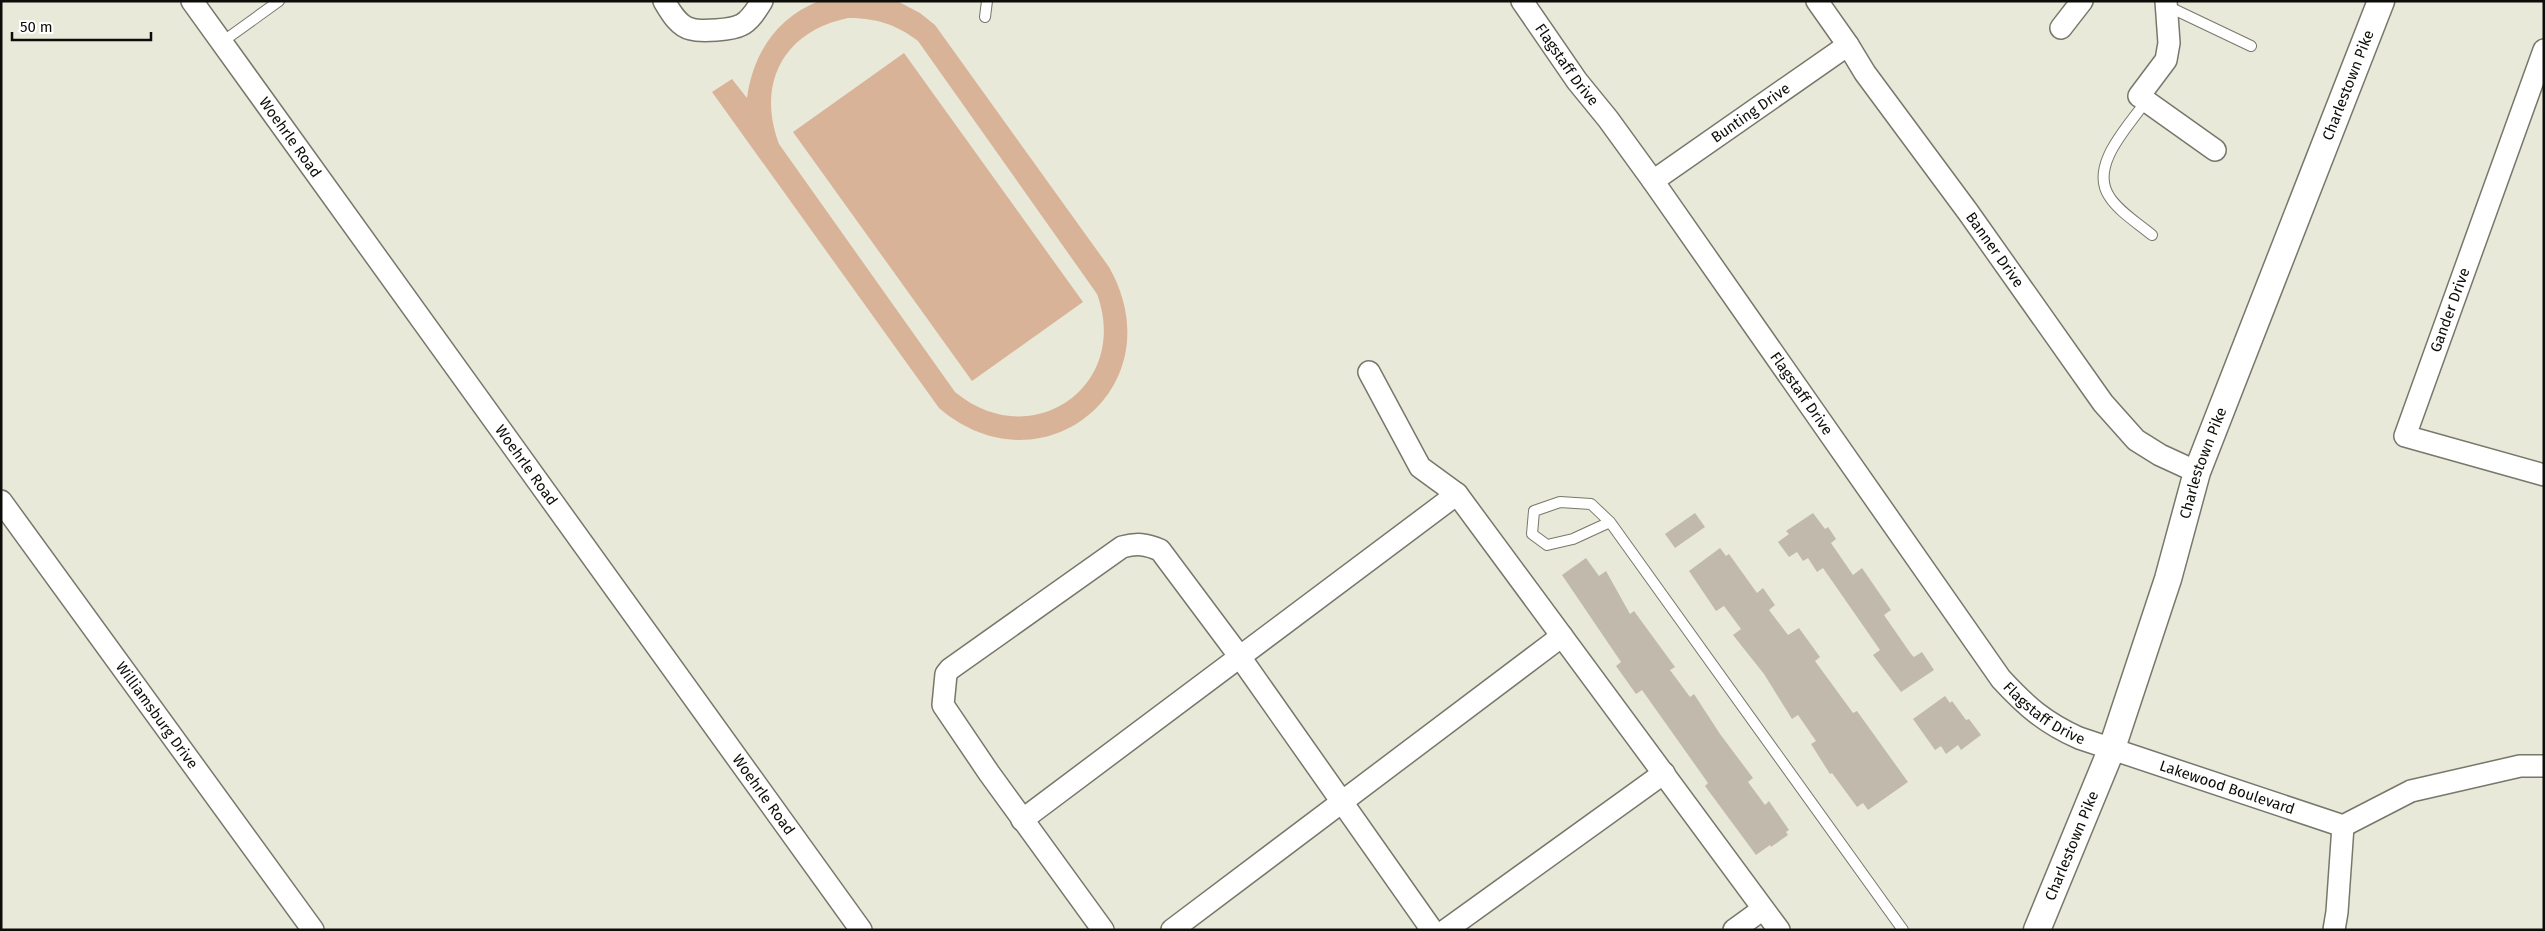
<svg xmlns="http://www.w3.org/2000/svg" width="2545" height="931" viewBox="0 0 2545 931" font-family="'Fira Sans',sans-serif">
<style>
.green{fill:#d9b398;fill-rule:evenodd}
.building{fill:#c1b9ac}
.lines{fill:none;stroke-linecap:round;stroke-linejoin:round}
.service-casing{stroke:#77776a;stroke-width:12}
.minor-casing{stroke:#77776a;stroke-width:24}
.tertiary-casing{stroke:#77776a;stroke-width:29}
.service{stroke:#fff;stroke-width:10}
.minor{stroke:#fff;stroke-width:21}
.tertiary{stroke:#fff;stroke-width:26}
.labels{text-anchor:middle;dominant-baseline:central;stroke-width:4;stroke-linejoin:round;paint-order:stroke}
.street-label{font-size:15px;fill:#0c0c08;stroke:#fff}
</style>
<rect width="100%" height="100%" fill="#e9e9da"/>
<!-- green -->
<path class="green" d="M819,1H897L920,13L935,25L1109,267C1177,387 1042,496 939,408L712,92L732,79L747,98C753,54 776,18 819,1ZM848,18C875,18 896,24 918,41L1097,294C1131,387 1031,455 955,392L779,144C756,83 784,31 848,18Z
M904,53L1083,302L972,381L793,132Z"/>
<!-- building -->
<path class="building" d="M1695,513L1705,527L1675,548L1665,534Z
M1813,513L1825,529L1828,527L1836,539L1831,543L1853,575L1862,568L1891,610L1884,615L1911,654L1914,657L1922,652L1934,670L1901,692L1873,655L1880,650L1823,568L1817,572L1808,558L1803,561L1797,552L1789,557L1778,542L1789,534L1786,531Z
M1720,548L1726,556L1729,554L1757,593L1763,588L1775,605L1769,610L1788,635L1799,628L1820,657L1815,661L1853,713L1857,711L1908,782L1868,810L1863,803L1857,807L1832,773L1830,774L1811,744L1816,741L1798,715L1792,719L1764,674L1733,635L1741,629L1724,606L1716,611L1689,571Z
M1586,558L1599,576L1606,571L1630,614L1634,611L1675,667L1670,670L1690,697L1694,694L1720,734L1753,778L1748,782L1765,805L1769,801L1789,830L1786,832L1788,835L1771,847L1770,845L1756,855L1705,786L1708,783L1642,690L1636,694L1616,666L1621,662L1562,575Z
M1945,696L1950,703L1952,701L1966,720L1969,719L1981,735L1961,750L1958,745L1946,754L1941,746L1935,750L1913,719Z"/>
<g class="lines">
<!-- service casing -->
<g class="service-casing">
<path id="service" d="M2167,6L2251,46
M985,17L987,1
M222,42L279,1
M2146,101C2129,126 2089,165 2109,196C2118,211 2139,224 2152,235
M1610,522L1573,539L1547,545L1532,534L1534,511L1560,502L1591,504L1610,522L1903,930"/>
</g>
<!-- minor casing -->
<g class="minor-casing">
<g id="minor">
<path id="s1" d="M192,1L861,930"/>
<path d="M664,1C670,11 678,26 691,29C701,32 732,30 741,25C750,21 757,9 762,1"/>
<path id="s2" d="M1522,1L1577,81L1608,119L1653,181L2001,679C2026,706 2045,723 2079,738L2343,826L2411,791L2520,766H2544"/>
<path id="s3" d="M1817,1L1848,45L1865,73L1968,212L2103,403L2136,440L2160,455L2197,472"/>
<path d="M2166,1L2169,43L2166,60L2139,96L2215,150"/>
<path d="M2061,28L2082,1"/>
<path d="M2544,50L2405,436L2544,475"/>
<path id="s4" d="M1653,181L1848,45"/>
<path d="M1369,372L1420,467L1457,494L1779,930"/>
<path id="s5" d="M1,501L313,930"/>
<path d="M1022,820L1457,494"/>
<path d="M1103,930L989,773L943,705L946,674L950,669L1122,547C1137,543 1146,544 1160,550L1240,657L1432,930"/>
<path d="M1172,930L1562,636"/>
<path d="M1446,930L1664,773"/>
<path d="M1734,930L1763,909"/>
<path d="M2334,930L2337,912L2343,826"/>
</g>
</g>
<!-- tertiary casing -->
<g class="tertiary-casing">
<g id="tertiary">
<path id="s6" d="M2037,930L2112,748L2168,579L2197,472L2381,1"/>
</g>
</g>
<!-- service -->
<use href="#service" class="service"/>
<!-- minor -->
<use href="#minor" class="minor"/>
<!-- tertiary -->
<use href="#tertiary" class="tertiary"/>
</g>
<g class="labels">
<!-- street labels -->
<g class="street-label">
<text stroke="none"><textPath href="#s2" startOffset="78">Flagstaff Drive</textPath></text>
<text stroke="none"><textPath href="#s6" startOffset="901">Charlestown Pike</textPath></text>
<text stroke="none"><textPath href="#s4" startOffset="119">Bunting Drive</textPath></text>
<text stroke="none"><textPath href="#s1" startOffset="168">Woehrle Road</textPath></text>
<text stroke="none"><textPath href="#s3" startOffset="306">Banner Drive</textPath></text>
<text transform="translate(2450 310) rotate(-70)">Gander Drive</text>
<text stroke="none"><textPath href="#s2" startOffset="482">Flagstaff Drive</textPath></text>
<text stroke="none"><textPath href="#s6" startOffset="496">Charlestown Pike</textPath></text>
<text stroke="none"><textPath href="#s1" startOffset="572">Woehrle Road</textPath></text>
<text stroke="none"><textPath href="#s2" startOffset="886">Flagstaff Drive</textPath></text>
<text stroke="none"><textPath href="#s5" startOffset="265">Williamsburg Drive</textPath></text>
<text stroke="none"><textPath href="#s2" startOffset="1085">Lakewood Boulevard</textPath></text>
<text stroke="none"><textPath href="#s1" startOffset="978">Woehrle Road</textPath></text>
<text stroke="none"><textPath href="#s6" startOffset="91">Charlestown Pike</textPath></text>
</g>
</g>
<!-- border -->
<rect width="2545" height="931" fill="none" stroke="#0c0c08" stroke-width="5"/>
<!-- scale -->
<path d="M12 32v8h139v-8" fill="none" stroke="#0c0c08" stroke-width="2.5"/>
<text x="20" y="32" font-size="15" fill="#0c0c08" stroke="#ffffff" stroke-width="4" paint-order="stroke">50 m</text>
</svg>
